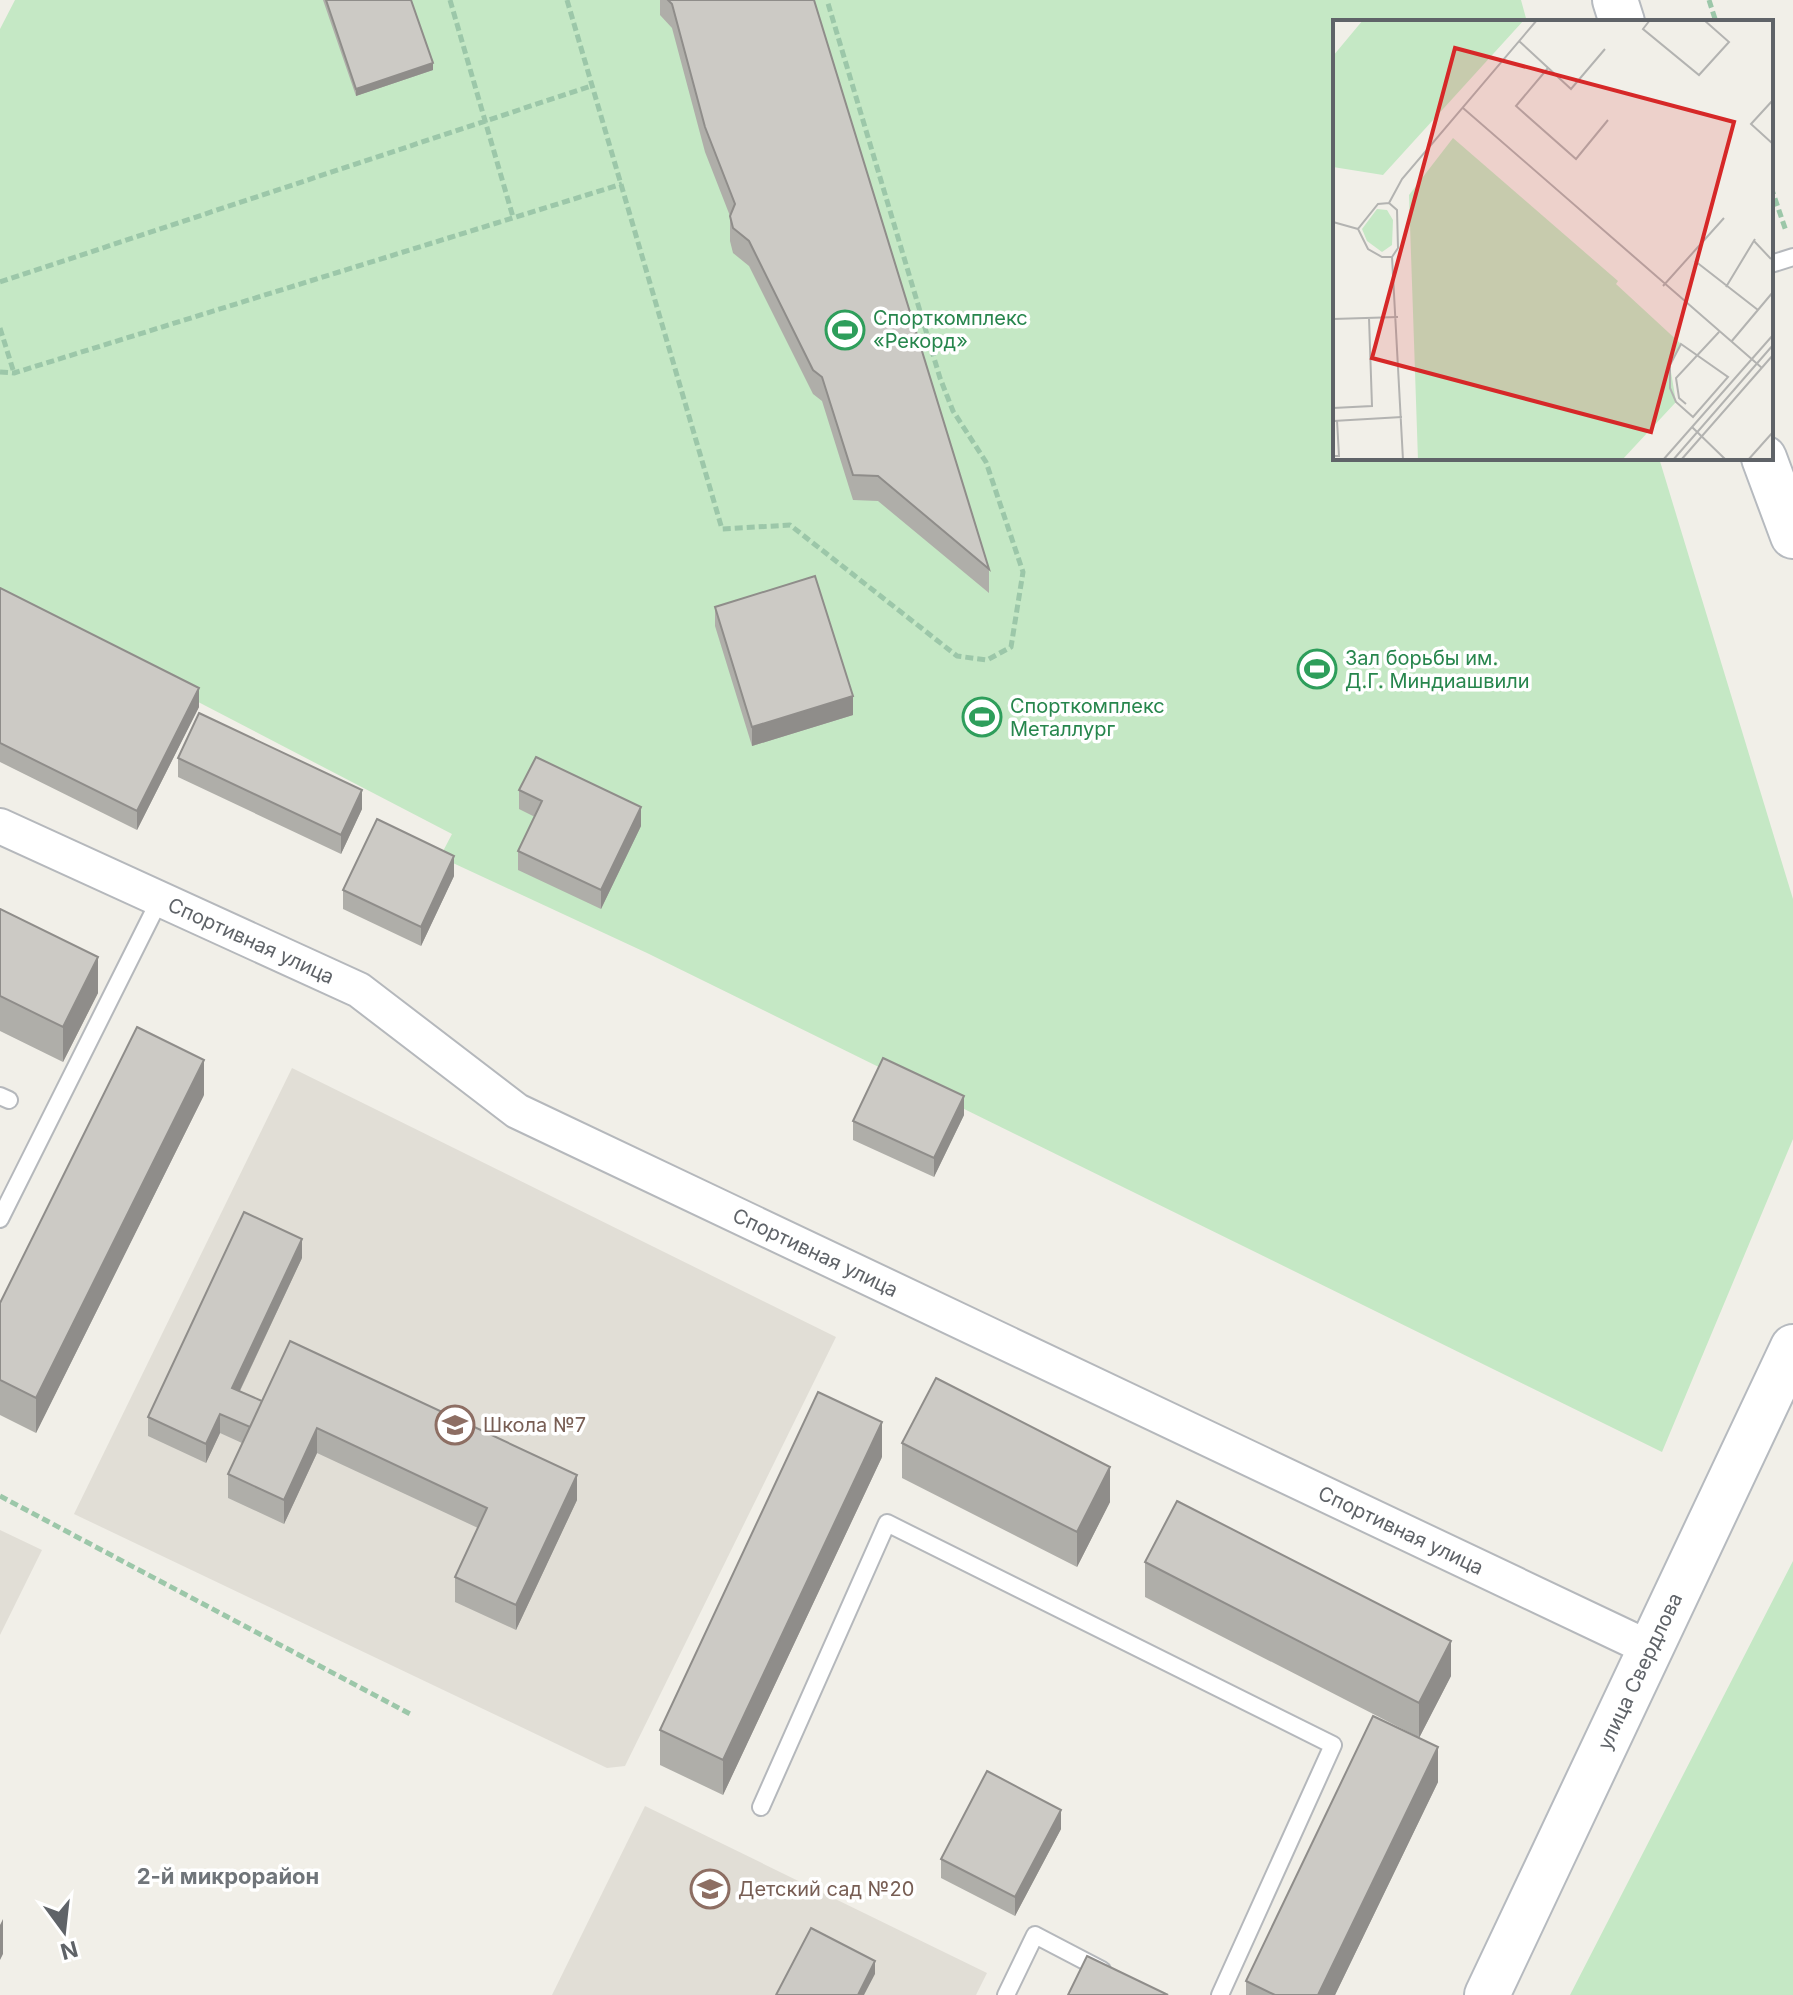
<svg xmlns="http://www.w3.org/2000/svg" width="1793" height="1995" viewBox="0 0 1793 1995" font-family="Inter,sans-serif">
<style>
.education{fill:#e1ded6}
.garden{fill:#c5e8c5}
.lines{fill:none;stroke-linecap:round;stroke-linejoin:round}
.lane-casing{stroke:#b5b8bc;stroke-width:20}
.street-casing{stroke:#b5b8bc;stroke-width:38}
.secondary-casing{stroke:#b6babf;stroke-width:48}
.path{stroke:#9cc7a9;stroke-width:5;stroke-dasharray:8 4;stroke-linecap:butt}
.lane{stroke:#fff;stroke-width:16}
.street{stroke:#fff;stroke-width:34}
.secondary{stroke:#fff;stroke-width:44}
.wall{fill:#afaea9}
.shaded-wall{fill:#8f8d8a}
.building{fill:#cccac5;stroke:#8f8d8a;stroke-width:2}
.labels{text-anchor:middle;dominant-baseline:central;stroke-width:7;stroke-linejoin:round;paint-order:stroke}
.leisure-label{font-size:20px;fill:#27864d;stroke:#fff;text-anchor:start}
.street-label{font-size:20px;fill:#5f6368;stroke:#fff}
.education-label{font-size:20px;fill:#785e54;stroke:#fff;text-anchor:start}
.neighbourhood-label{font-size:22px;font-weight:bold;fill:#70757a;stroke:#fff}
.inset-road{fill:none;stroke:#b3b3b1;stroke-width:2}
.view{fill:#d62828;fill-opacity:0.15;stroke:#d62828;stroke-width:4}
.inset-edge{fill:none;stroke:#5f6368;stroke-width:4}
</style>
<rect width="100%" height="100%" fill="#f1efe8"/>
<!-- education -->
<path class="education" d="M292,1068L836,1337L625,1766L607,1768L74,1514Z
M0,1530L42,1550L0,1635Z
M645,1806L987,1973L976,1995H552Z"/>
<!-- garden -->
<path class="garden" d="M15,0H1521L1527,22H1335V458H1659L1793,899V1139L1662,1452L647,953L440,857L452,834L0,599V29Z
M1793,1561V1995H1570Z"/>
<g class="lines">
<!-- lane casing -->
<g class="lane-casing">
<path id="lane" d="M1771,264L1793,257
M0,1096L9,1100
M0,1219L160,899
M761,1807L887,1523L1333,1745L1220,1995
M1006,1995L1035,1935L1102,1970"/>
</g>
<!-- street casing -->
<g class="street-casing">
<g id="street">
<path id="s1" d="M0,826L359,990L517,1111L1649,1648"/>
</g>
</g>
<!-- secondary casing -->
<g class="secondary-casing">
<g id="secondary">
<path d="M1615,0L1622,22"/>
<path d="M1764,458L1793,536"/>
<path id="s2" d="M1487,1995L1793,1347"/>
</g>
</g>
<!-- path -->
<path class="path" d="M450,0L513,217
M567,0L722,529L790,525L957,656L987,660L1011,647L1023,572L986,462L953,411L940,378L827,0
M1709,0L1716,22
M1771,187L1786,231
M0,282L591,86
M0,328L14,373
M0,372L14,373L622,184
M0,1496L412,1715"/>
<!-- lane -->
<use href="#lane" class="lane"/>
<!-- street -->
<use href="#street" class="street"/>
<!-- secondary -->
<use href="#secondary" class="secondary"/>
</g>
<!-- wall -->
<path class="wall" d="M323,0H411L433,70L356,96Z
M660,0H814L989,569V593L878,501L853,500L822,401L813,394L749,266L733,253L730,241V216L705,152L672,28L660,15Z
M0,588L199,707L137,830L0,762Z
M715,607L853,715L752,746L715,626Z
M178,758L362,809L341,854L178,777Z
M519,790L641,826L601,909L518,870V851L535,817L519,809Z
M454,876L421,946L343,909V890Z
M0,909L98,993L63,1062L0,1031Z
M204,1095L36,1433L0,1415V1303Z
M964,1115L934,1177L853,1140V1121Z
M302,1258L240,1391L262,1401L577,1500L516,1630L455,1602V1577L478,1528L317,1453L284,1524L228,1498V1474L242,1443L220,1433L206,1463L148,1436V1417Z
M902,1443L1110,1502L1077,1567L902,1478Z
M882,1457L723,1795L660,1765V1730Z
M1145,1562L1451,1676L1419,1738L1438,1782L1335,1995H1246V1981L1418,1737L1145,1597Z
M1061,1829L1015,1916L941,1878V1859Z"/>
<!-- shaded-wall -->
<path class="shaded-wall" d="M433,63V70L356,96V89Z
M199,688V707L137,830V811Z
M853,696V715L752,746V727Z
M362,790V809L341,854V835Z
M641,807V826L601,909V890Z
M454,856V876L421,946V927Z
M98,957V993L63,1062V1027Z
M204,1060V1095L36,1433V1398Z
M964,1096V1115L934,1177V1158Z
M302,1239V1258L232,1407V1388Z
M220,1414V1433L206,1463V1444Z
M882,1422V1457L723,1795V1760Z
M317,1428V1453L284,1524V1500Z
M1110,1467V1502L1077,1567V1532Z
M577,1475V1500L516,1630V1605Z
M1451,1641V1676L1419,1738V1703Z
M1438,1747V1782L1335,1995H1318Z
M1061,1810V1829L1015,1916V1897Z
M3,1919V1954L0,1960V1925Z
M875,1961V1974L864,1995H858Z"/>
<!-- building -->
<path class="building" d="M326,0H411L433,63L356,89Z
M668,0H814L989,569L878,476L853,475L822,377L813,370L749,241L733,228L730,216L735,204L705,127L672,4Z
M815,576L853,696L752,727L715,607Z
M0,588L199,688L137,811L0,743Z
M199,713L362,790L341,835L178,758Z
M536,757L641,807L601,890L518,851L542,801L519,790Z
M377,819L454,856L421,927L343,890Z
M0,909L98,957L63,1027L0,996Z
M137,1027L204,1060L36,1398L0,1380V1303Z
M883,1058L964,1096L934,1158L853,1121Z
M244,1212L302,1239L232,1388L262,1401L250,1427L220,1414L206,1444L148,1417Z
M290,1341L577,1475L516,1605L455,1577L487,1508L317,1428L284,1500L228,1474Z
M936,1378L1110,1467L1077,1532L902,1443Z
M818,1392L882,1422L723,1760L660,1730Z
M1177,1501L1451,1641L1419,1703L1145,1562Z
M1373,1716L1438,1747L1318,1995H1275L1246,1981Z
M987,1771L1061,1810L1015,1897L941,1859Z
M811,1928L875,1961L858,1995H776Z
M1087,1956L1168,1995H1068Z"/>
<!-- icons -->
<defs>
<g id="stadium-ring" transform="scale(2)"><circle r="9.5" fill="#fff" stroke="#2e9e5b" stroke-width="1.5"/><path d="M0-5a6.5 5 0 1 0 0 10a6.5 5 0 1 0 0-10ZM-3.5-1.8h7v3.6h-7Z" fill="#2e9e5b"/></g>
<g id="school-ring" transform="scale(2)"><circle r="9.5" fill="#fff" stroke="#8d6e63" stroke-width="1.5"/><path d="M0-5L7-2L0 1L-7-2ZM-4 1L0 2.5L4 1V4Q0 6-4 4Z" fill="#8d6e63"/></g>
</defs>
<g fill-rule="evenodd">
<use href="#stadium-ring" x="845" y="330"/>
<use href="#stadium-ring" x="1317" y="669"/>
<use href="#stadium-ring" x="982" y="717"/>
<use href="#school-ring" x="455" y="1425"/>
<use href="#school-ring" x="710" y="1889"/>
</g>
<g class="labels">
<!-- leisure labels -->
<g class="leisure-label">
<text x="873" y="318">Спорткомплекс<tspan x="873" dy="23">«Рекорд»</tspan></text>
<text x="1345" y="658">Зал борьбы им.<tspan x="1345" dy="23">Д.Г. Миндиашвили</tspan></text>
<text x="1010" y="706">Спорткомплекс<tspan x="1010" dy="23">Металлург</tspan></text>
</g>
<!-- street labels -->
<g class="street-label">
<text stroke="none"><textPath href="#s1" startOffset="276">Спортивная улица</textPath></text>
<text stroke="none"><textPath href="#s1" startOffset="924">Спортивная улица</textPath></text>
<text stroke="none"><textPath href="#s1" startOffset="1572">Спортивная улица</textPath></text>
<text stroke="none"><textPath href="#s2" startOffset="358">улица Свердлова</textPath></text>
</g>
<!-- education labels -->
<g class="education-label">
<text x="483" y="1425">Школа №7</text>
<text x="738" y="1889">Детский сад №20</text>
</g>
<!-- neighbourhood labels -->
<g class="neighbourhood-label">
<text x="228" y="1876">2-й микрорайон</text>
</g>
</g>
<!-- overview -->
<g transform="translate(1333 20)">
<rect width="440" height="440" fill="#f1efe8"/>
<path d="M44,189L54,190L60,200L59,225L49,232L34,221L29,209Z" fill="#c5e8c5"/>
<path d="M30,0H191L50,155L0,147V36ZM120,118L285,261L283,264L348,324L337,346L343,382L289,440H85L76,175Z" fill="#c5e8c5"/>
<path class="inset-road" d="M317,0L310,9L366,55L396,22L371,0M186,21L238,69L272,29M215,48L183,86L243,139L275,100M440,80L418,104L440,124M130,88L429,348M56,183L69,159L204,0M56,183L64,190L65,228L59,237H49L35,229L25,209L45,184ZM0,202L25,209M421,221L438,239M59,237L70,440M362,241L425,290M330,266L391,198M393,267L422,219M0,299L65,297M398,322L440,272M348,324L395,357L360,397L343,382L337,368V345ZM353,384L346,378L343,358L386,312M0,388L39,386L36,298M0,401L69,397M359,407L393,440M0,436H6L4,400M330,440L440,315M340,440L440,325M348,440L440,335M415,440L440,412"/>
<path class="view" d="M122,28L401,102L318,412L39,338Z"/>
<rect width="440" height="440" class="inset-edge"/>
</g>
<!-- north arrow -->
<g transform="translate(64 1931) rotate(165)" stroke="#ffffff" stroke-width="6" paint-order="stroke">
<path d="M0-6L14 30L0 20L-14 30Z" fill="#5f6368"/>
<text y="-12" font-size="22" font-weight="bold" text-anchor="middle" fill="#5f6368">N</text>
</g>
</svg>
